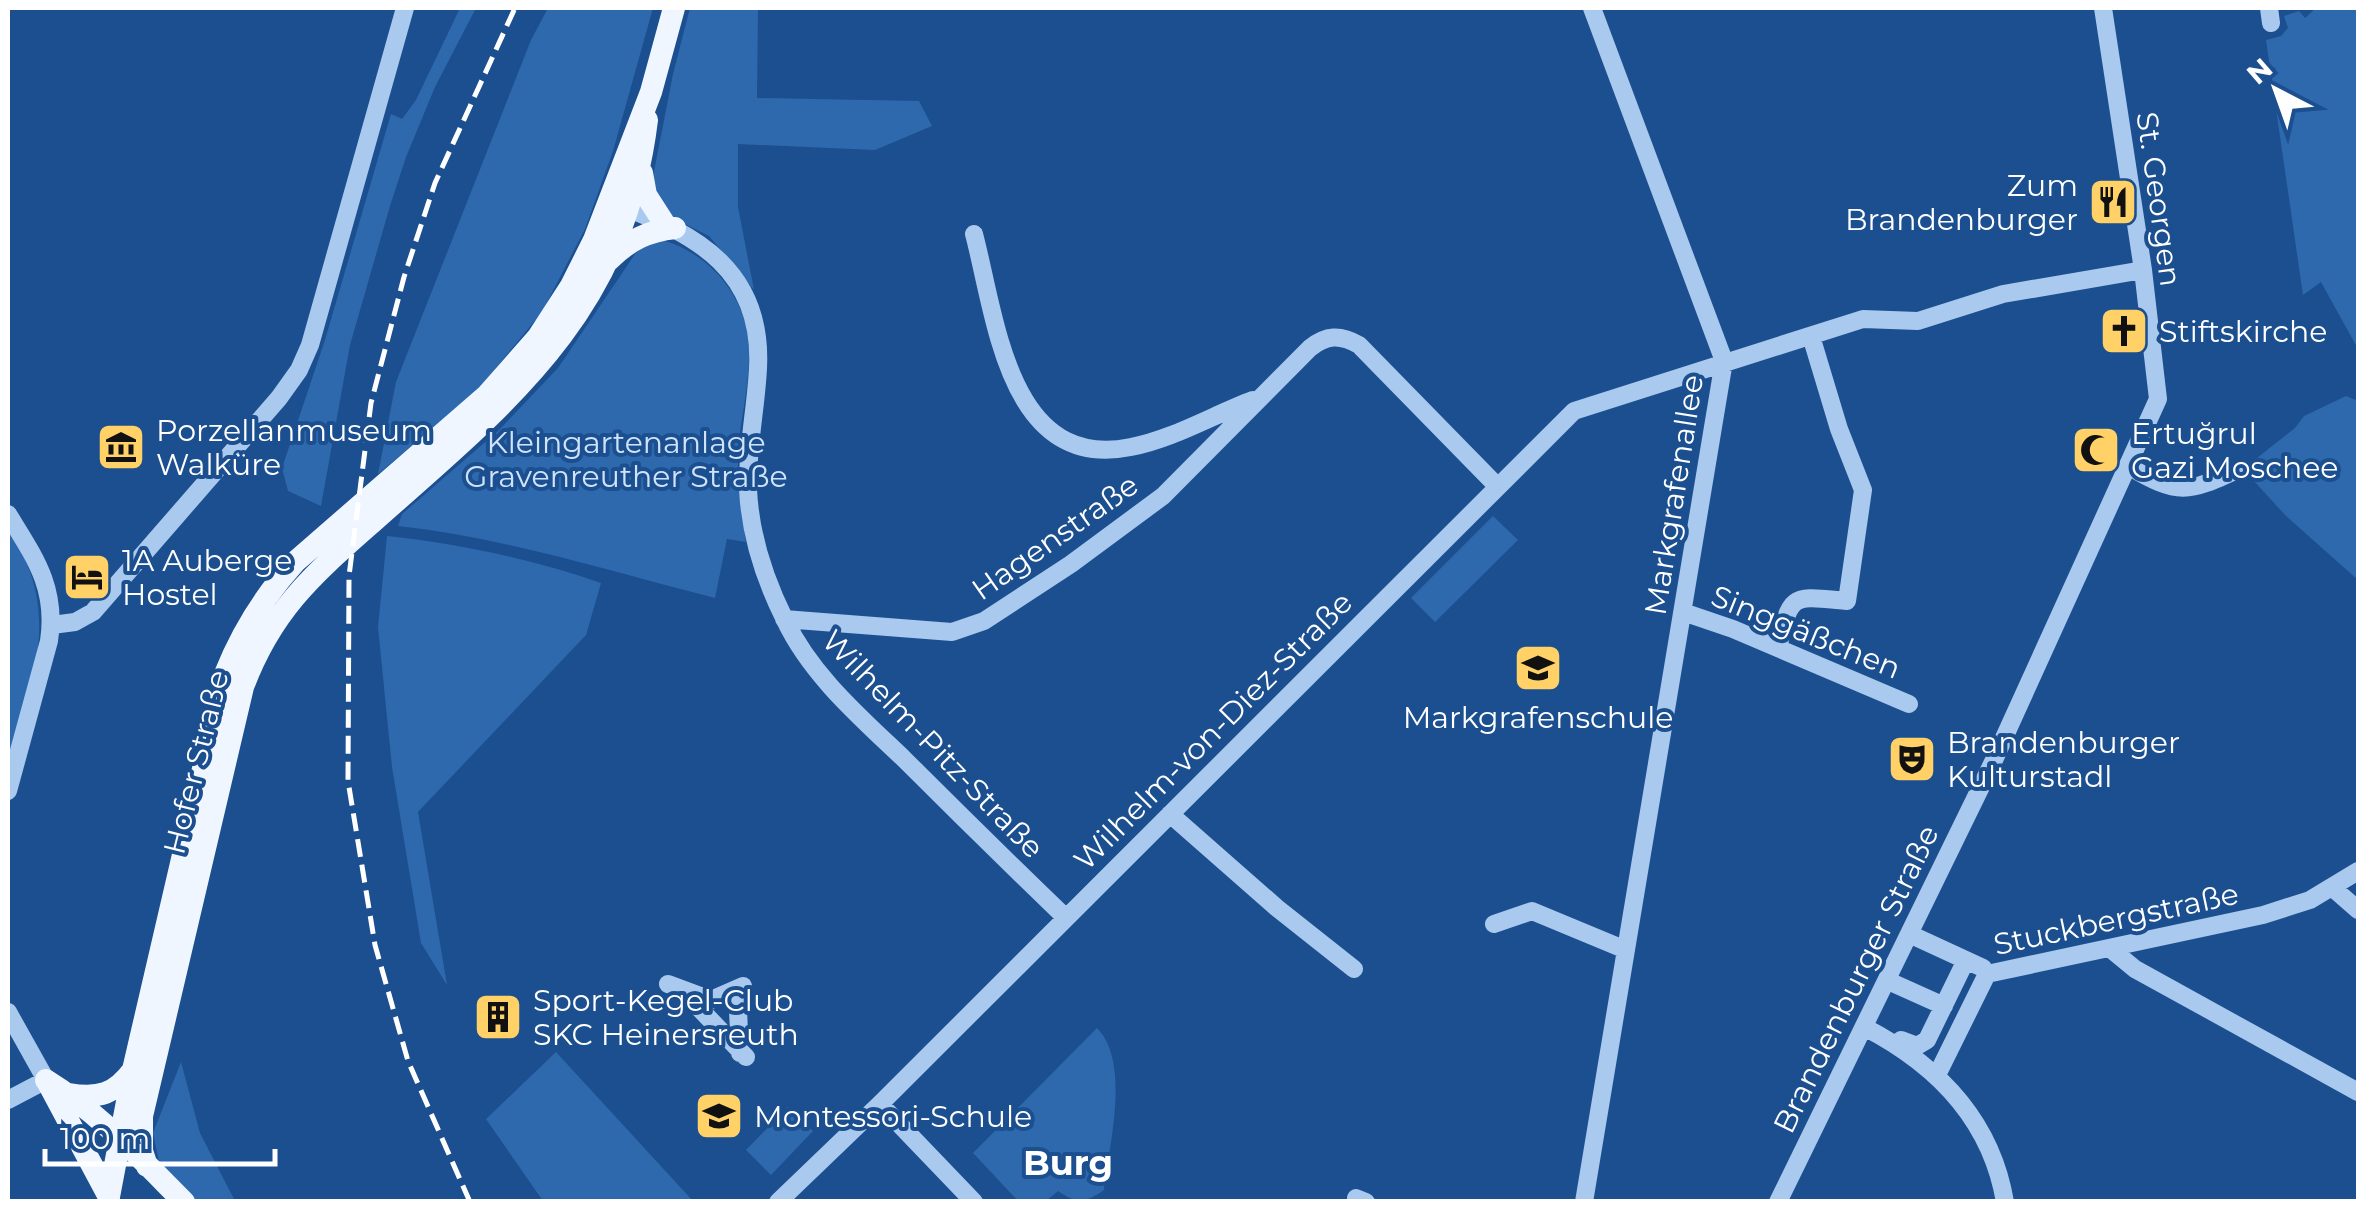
<svg xmlns="http://www.w3.org/2000/svg" width="2366" height="1209" viewBox="0 0 2366 1209" font-family="Montserrat,sans-serif">
<style>
.green{fill:#2e69ad}
.lines{fill:none;stroke-linecap:round;stroke-linejoin:round}
.minor{stroke:#a9c9ee;stroke-width:18}
.major{stroke:#f0f6ff;stroke-width:22}
.rail{stroke:#fff;stroke-width:5;stroke-dasharray:18 8;stroke-linecap:butt}
.labels{text-anchor:middle;dominant-baseline:central;stroke-width:8;stroke-linejoin:round;paint-order:stroke}
.poi-label{font-size:30px;fill:#fff;stroke:#1b4f8f;text-anchor:start}
.street-label{font-size:30px;fill:#fff;stroke:#1b4f8f}
.park-label{font-size:30px;fill:#cfe3fa;stroke:#1b4f8f}
.quarter-label{font-size:35px;font-weight:bold;fill:#fff;stroke:#1b4f8f}
</style>
<rect width="100%" height="100%" fill="#1b4f8f"/>
<!-- green -->
<path class="green" d="M460,8H476L435,87L406,157L390,206L350,345L321,506L288,491L282,468L325,340L391,114L402,119L416,100Z
M548,8H653L613,151L585,229L542,312L476,392L378,474L396,382L531,40Z
M690,8H758L757,98L919,101L932,126L875,150L738,144V207L754,290L709,236L673,218L651,187L673,74Z
M2316,8H2358V349L2321,282L2303,295L2266,40L2281,36L2288,28L2284,16L2299,11L2305,18Z
M658,239C708,251 748,296 749,350C750,381 742,412 739,442C736,477 740,508 746,542L727,539L715,598C610,571 506,538 398,526L402,514L498,431L558,368L635,254L646,243Z
M2346,396L2358,401V580L2285,515L2243,469L2295,428L2304,416Z
M1493,516L1518,540L1435,622L1411,598Z
M8,530C65,612 31,682 8,769Z
M387,536C461,544 531,559 601,583L586,635L418,812L447,985L421,943L392,767L378,627Z
M1097,1028C1131,1062 1109,1146 1104,1190C1085,1203 1077,1204 1058,1191L1046,1201H1018L973,1153Z
M556,1052L693,1201H543L486,1119Z
M181,1062L200,1133L235,1201H193L161,1171L153,1133Z
M788,1107L813,1131L771,1175L746,1150Z"/>
<g class="lines">
<!-- minor -->
<path class="minor" d="M2269,8L2271,23
M618,205C698,234 763,272 758,368C756,409 747,448 748,489C750,534 765,580 785,620C811,675 860,717 903,758C957,812 1011,865 1066,918
M974,234C996,317 1008,472 1131,447C1173,439 1213,415 1253,400
M2128,466C2179,496 2187,493 2239,469
M8,514C35,558 57,588 49,641L8,791
M1683,612L1733,629L1909,704
M784,619L952,632L984,621L1071,564L1163,496L1310,348C1326,335 1340,334 1359,345L1498,487
M52,625L75,622L93,612L279,398L299,370L310,345L405,8
M1778,648C1791,592 1791,596 1847,601L1863,490L1839,429L1811,336
M1170,814L1277,908L1354,969
M2334,889L2358,910
M1494,924L1532,911L1626,950
M1918,938L1983,968
M2112,950L2135,969L2358,1092
M668,984L711,1000L743,986
M1895,984L1944,1006
M737,989L740,1053
M701,996L699,1008L746,1057
M8,1012L46,1080L8,1100
M1864,1027C1936,1064 1991,1119 2005,1202
M1901,1040L1917,1046L1927,1040L1966,960
M1937,1075L1987,974L2263,915L2310,900L2358,871
M880,1104L974,1202
M1356,1198L1366,1202
M778,1202L880,1104L1574,411L1863,319L1918,321L2003,294L2143,270
M1584,1202L1724,361L1592,8
M1778,1202L1994,760L2158,399L2143,270L2103,8"/>
<!-- major -->
<path class="major" d="M642,173L646,195L664,223
M609,260C629,240 648,231 675,228
M46,1080C98,1112 141,1159 184,1202
M47,1081L109,1197
M69,1094C99,1099 115,1094 133,1070
M147,1166L142,1151V1116L243,687C274,604 320,569 384,512C517,395 624,307 647,120
M108,1202L133,1070L225,674C242,631 264,596 295,562L487,395L538,337L571,286L594,240L651,92L674,8"/>
<!-- rail -->
<path class="rail" d="M470,1202L408,1061L375,945L348,781L349,576L371,403L404,277L435,183L515,8"/>
</g>
<!-- icons -->
<defs>
<g id="restaurant-square" transform="scale(2.5)"><rect x="-9" y="-9" width="18" height="18" rx="4" fill="#ffd166" stroke="#1b4f8f"/><path d="M-5-6h1v4h1v-4h1v4h1v-4h1v5L-1.5 .5V6h-2V.5L-5-1ZM5-6V6H3V1.5H1.5Q1.5-4 5-6Z" fill="#111"/></g>
<g id="church-square" transform="scale(2.5)"><rect x="-9" y="-9" width="18" height="18" rx="4" fill="#ffd166" stroke="#1b4f8f"/><path d="M-1.2-6h2.4v3.5h3.3v2.4h-3.3V6h-2.4V-.1h-3.3v-2.4h3.3Z" fill="#111"/></g>
<g id="museum-square" transform="scale(2.5)"><rect x="-9" y="-9" width="18" height="18" rx="4" fill="#ffd166" stroke="#1b4f8f"/><path d="M0-6L6-3V-2H-6V-3ZM-5-1h2V3h-2ZM-1-1h2V3h-2ZM3-1h2V3H3ZM-6 4H6V6H-6Z" fill="#111"/></g>
<g id="mosque-square" transform="scale(2.5)"><rect x="-9" y="-9" width="18" height="18" rx="4" fill="#ffd166" stroke="#1b4f8f"/><path d="M3.5-4.9A6 6 0 1 0 3.5 4.9A5 5 0 1 1 3.5-4.9Z" fill="#111"/></g>
<g id="hotel-square" transform="scale(2.5)"><rect x="-9" y="-9" width="18" height="18" rx="4" fill="#ffd166" stroke="#1b4f8f"/><path d="M-6-4.5h1.5V1H6V5H4.5V3h-9V5H-6ZM-4 0a1.8 1.8 0 1 1 3.6 0ZM.5 0V-2.5h3Q6-2.5 6 0Z" fill="#111"/></g>
<g id="school-square" transform="scale(2.5)"><rect x="-9" y="-9" width="18" height="18" rx="4" fill="#ffd166" stroke="#1b4f8f"/><path d="M0-5L7-2L0 1L-7-2ZM-4 1L0 2.5L4 1V4Q0 6-4 4Z" fill="#111"/></g>
<g id="theatre-square" transform="scale(2.5)"><rect x="-9" y="-9" width="18" height="18" rx="4" fill="#ffd166" stroke="#1b4f8f"/><path d="M-5-5.5Q0-4 5-5.5V0Q5 5 0 6Q-5 5-5 0ZM-3.3-2.5H-1v1.5H-3.3ZM1-2.5H3.3v1.5H1ZM-2.8 1Q0 5.5 2.8 1Z" fill="#111"/></g>
<g id="building-square" transform="scale(2.5)"><rect x="-9" y="-9" width="18" height="18" rx="4" fill="#ffd166" stroke="#1b4f8f"/><path d="M-4-6H4V6H1V3H-1V6H-4ZM-2.5-4.3h1.7v1.8h-1.7ZM.8-4.3h1.7v1.8H.8ZM-2.5-1h1.7V.8h-1.7ZM.8-1h1.7V.8H.8Z" fill="#111"/></g>
</defs>
<g fill-rule="evenodd">
<use href="#restaurant-square" x="2113" y="202"/>
<use href="#church-square" x="2124" y="331"/>
<use href="#museum-square" x="121" y="447"/>
<use href="#mosque-square" x="2096" y="450"/>
<use href="#hotel-square" x="87" y="577"/>
<use href="#school-square" x="1538" y="668"/>
<use href="#theatre-square" x="1912" y="759"/>
<use href="#building-square" x="498" y="1017"/>
<use href="#school-square" x="719" y="1116"/>
</g>
<g class="labels">
<!-- poi labels -->
<g class="poi-label">
<text x="2078" y="185" text-anchor="end">Zum<tspan x="2078" dy="34">Brandenburger</tspan></text>
<text x="2159" y="331">Stiftskirche</text>
<text x="156" y="430">Porzellanmuseum<tspan x="156" dy="34">Walküre</tspan></text>
<text x="2131" y="433">Ertuğrul<tspan x="2131" dy="34">Gazi Moschee</tspan></text>
<text x="122" y="560">1A Auberge<tspan x="122" dy="34">Hostel</tspan></text>
<text x="1538" y="717" text-anchor="middle">Markgrafenschule</text>
<text x="1947" y="742">Brandenburger<tspan x="1947" dy="34">Kulturstadl</tspan></text>
<text x="533" y="1000">Sport-Kegel-Club<tspan x="533" dy="34">SKC Heinersreuth</tspan></text>
<text x="754" y="1116">Montessori-Schule</text>
</g>
<!-- street labels -->
<g class="street-label">
<text transform="translate(2159 199) rotate(82)">St. Georgen</text>
<text transform="translate(1674 495) rotate(-81)">Markgrafenallee</text>
<text transform="translate(1055 537) rotate(-35)">Hagenstraße</text>
<text transform="translate(1806 632) rotate(22)">Singgäßchen</text>
<text transform="translate(1213 731) rotate(-45)">Wilhelm-von-Diez-Straße</text>
<text transform="translate(933 744) rotate(46)">Wilhelm-Pitz-Straße</text>
<text transform="translate(196 762) rotate(-76)">Hofer Straße</text>
<text transform="translate(2116 919) rotate(-12)">Stuckbergstraße</text>
<text transform="translate(1856 979) rotate(-64)">Brandenburger Straße</text>
</g>
<!-- park labels -->
<g class="park-label">
<text x="626" y="442">Kleingartenanlage<tspan x="626" dy="34">Gravenreuther Straße</tspan></text>
</g>
<!-- quarter labels -->
<g class="quarter-label">
<text x="1068" y="1162">Burg</text>
</g>
</g>
<!-- border -->
<rect width="2366" height="1209" fill="none" stroke="#ffffff" stroke-width="20"/>
<!-- north arrow -->
<g transform="translate(2276 90) rotate(319)" stroke="#1b4f8f" stroke-width="8" paint-order="stroke">
<path d="M0-8L18 38L0 25L-18 38Z" fill="#ffffff"/>
<text y="-15" font-size="28" font-weight="bold" text-anchor="middle" fill="#ffffff">N</text>
</g>
<!-- scale -->
<path d="M45 1149v15h230v-15" fill="none" stroke="#ffffff" stroke-width="5"/>
<text x="60" y="1149" font-size="30" fill="#ffffff" stroke="#1b4f8f" stroke-width="8" paint-order="stroke">100 m</text>
</svg>
